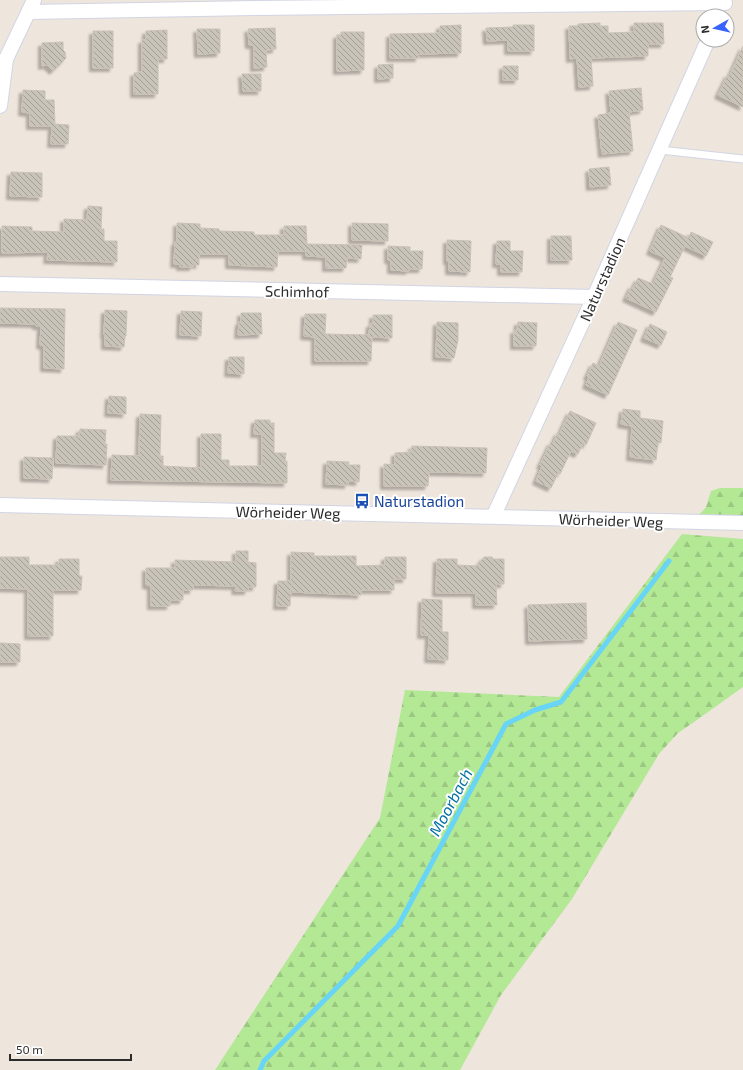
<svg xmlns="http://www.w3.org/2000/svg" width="743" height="1070" viewBox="0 0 743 1070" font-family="'Exo 2',sans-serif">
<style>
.forest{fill:url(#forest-firs)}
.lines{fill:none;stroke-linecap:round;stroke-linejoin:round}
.stream{stroke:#68d5f6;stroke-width:5}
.building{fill:url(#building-back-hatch);stroke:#c9c2b5;filter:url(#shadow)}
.service-casing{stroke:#d1d5e4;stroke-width:9}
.minor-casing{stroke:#d1d5e4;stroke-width:16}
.service{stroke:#fff;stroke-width:7}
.minor{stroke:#fff;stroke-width:14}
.labels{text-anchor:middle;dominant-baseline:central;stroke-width:4;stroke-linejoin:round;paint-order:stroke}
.street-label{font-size:15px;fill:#2b2b2b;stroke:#fff}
.transit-label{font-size:15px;fill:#164399;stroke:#fff;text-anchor:start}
.water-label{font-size:16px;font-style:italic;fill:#0572a5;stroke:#fff}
</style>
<defs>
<pattern id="forest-firs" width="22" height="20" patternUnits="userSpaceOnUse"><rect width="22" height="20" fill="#b3e895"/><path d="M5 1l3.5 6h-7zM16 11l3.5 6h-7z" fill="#9ac781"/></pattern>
<pattern id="building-back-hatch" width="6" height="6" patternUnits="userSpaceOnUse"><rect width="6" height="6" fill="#c9c4ba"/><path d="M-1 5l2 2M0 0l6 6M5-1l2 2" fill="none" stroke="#a39f97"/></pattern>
<filter id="shadow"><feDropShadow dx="-3.5" dy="3.5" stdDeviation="1" flood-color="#0004"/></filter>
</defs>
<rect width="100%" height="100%" fill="#eee5dc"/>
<!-- forest -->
<path class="forest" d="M720,488H743V516L699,515L706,507L711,491Z
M682,534L743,539V687L694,722L678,733L659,754L572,899L501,995L460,1070H215L380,818L405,690L559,697Z"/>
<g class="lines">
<!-- stream -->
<path class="stream" d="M260,1070L264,1061L398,926L506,724L535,710L561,702L669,561"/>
</g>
<!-- building -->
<path class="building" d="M600,23V26H608V33L634,32V23H663L664,44H648V56L591,58L593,86L579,87L577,58L570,59L569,26H578V24Z
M461,25V53L418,54L419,58H390V34L440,33V26Z
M513,25H534V51H508V40L487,41L486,28L513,27Z
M275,28L276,49L266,50L267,67L254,68V45H249L248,29Z
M197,29H220V53L198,54Z
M167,30V59H158V94H134V73L142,72V40H146V31Z
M93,31H113V68H93Z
M341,32H364V70L337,71V35H341Z
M63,42V50L65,52L66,58L53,71L47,65L42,66V43Z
M743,46V107L718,95L728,74L730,75Z
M393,64V78L378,79V65Z
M503,66H518V80H503Z
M242,74H261V91H243Z
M641,88L643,110L629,112L633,151L602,154L598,115L611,113L609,91Z
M23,90L45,91V100H54L55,124L69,125L68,144H51L52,126H30V113L22,112Z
M609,167L611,185L590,187L589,169Z
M11,172L42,173V197L10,196Z
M88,206L102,207L101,229H104V241H117V262L47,260L48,252L2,253V226L32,227V231L64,232V219L87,220Z
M177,223L200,224V228L219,229V231L254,232V235H284V226H306L307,244L362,245L361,259L347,258L346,268H326V257L306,256V251H278L277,267L229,265V254H199V265L193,264V267H180V264H174L175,242H177Z
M352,223L388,224V241L352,240Z
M661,225L689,238L691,232L713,242L706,256L685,246L670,277L673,278L656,312L626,298L632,285L634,287L638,278L653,284L665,258L650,251Z
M551,236H571L572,260H551Z
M447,240L471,241L470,272L449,271V261H447Z
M497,241H510V251H523L522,272H501V264H496Z
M388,246L410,247V251H423L422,269H409V271L391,270V260H388Z
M0,308L65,309L64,369L44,368V346L40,345L41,326H36V324L0,323Z
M105,310L127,311L126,336H125L124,347L105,346V335H104Z
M181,311L202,312L201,336L180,335Z
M241,313H261L262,334L238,335L239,322H241Z
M305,314H326L325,334L369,335L370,324H373V315H392V338L372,337L371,361H315V337L304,336Z
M437,322L458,323V340L454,358L436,357Z
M518,322L537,323L536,346H514V330L517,331Z
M618,322L637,330L608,395L586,385L589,377L587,376L593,363L599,366Z
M650,324L667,332L661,345L644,338Z
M229,357H244V374L228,373Z
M109,396L126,397V414L108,413Z
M623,409L640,411V418L663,421L661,443L658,442L656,460L630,457L632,426L621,424Z
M570,411L596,423L586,445L583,443L578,454L571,451L560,474L558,473L551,488L536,481L542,466L540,465L551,442L553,443L558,432L560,433Z
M140,414L161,415L160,456H163V466L201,468V434H221V460H229V466H262V434H254L255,420H270V423H274V453H286L285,461H287V483L111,480L112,455L139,456Z
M80,429L106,430L105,444H107L106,465L56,463L57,436H79Z
M412,446L487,448L486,473L429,472L428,486H384V464L395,465V453L411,452Z
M24,457L53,458L52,479L24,478Z
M327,461L349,462L348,465H360L359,482L348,481V485L326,484Z
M236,551H248V562L256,563V587H248V591H235L236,586L193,585V590H183V600H170V606H151V586L146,585V568H175V560L236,562Z
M291,552L314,553V556H356V566L385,565V557H406V579H394V590H361V595L291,592V585L290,606H277L278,581H291Z
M0,557H29V565H59V559H79V576H82L81,590H53V636H28V589L0,588Z
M484,557H492L493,559H504V584H496L497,605H476V593H436L437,559H457V565L477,566Z
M422,599L442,600V632H448V660L428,659L429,635H421Z
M586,603L587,639L529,641L528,605Z
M0,643L20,644V662H0Z"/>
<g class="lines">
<!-- service casing -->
<g class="service-casing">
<path id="service" d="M660,150L743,159"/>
</g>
<!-- minor casing -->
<g class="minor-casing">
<path id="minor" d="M28,12L255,8L725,3
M0,106L6,59L34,0
M0,284L594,297
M0,505L743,523
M493,517L594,297L708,40"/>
</g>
<!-- service -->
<use href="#service" class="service"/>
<!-- minor -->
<use href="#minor" class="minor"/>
</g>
<!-- icons -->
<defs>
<g id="bus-bare" transform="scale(1.2)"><path d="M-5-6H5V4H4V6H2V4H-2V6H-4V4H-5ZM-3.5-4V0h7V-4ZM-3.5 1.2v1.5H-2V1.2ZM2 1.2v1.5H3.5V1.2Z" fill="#1a4fb4" stroke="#fff" stroke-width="2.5" paint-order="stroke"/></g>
</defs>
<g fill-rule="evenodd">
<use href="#bus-bare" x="362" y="501"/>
</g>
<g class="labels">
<!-- street labels -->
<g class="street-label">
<text transform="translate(602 279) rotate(-66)">Naturstadion</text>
<text transform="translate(297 291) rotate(1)">Schimhof</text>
<text transform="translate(288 512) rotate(1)">Wörheider Weg</text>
<text transform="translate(611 520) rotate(2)">Wörheider Weg</text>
</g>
<!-- transit labels -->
<g class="transit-label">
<text x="374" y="501">Naturstadion</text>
</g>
<!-- water labels -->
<g class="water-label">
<text transform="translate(450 802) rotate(-62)">Moorbach</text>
</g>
</g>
<!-- north arrow -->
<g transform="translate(715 28) rotate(262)"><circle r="19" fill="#ffffff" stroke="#aaaaaa"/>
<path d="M0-3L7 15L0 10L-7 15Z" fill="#3763ff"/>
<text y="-6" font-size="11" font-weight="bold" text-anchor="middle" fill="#2b2b2b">N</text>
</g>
<!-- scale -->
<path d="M10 1054v6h121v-6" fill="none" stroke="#2b2b2b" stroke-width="2"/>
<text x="16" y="1054" font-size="12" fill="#2b2b2b" stroke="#ffffff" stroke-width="3" paint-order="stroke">50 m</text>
</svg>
